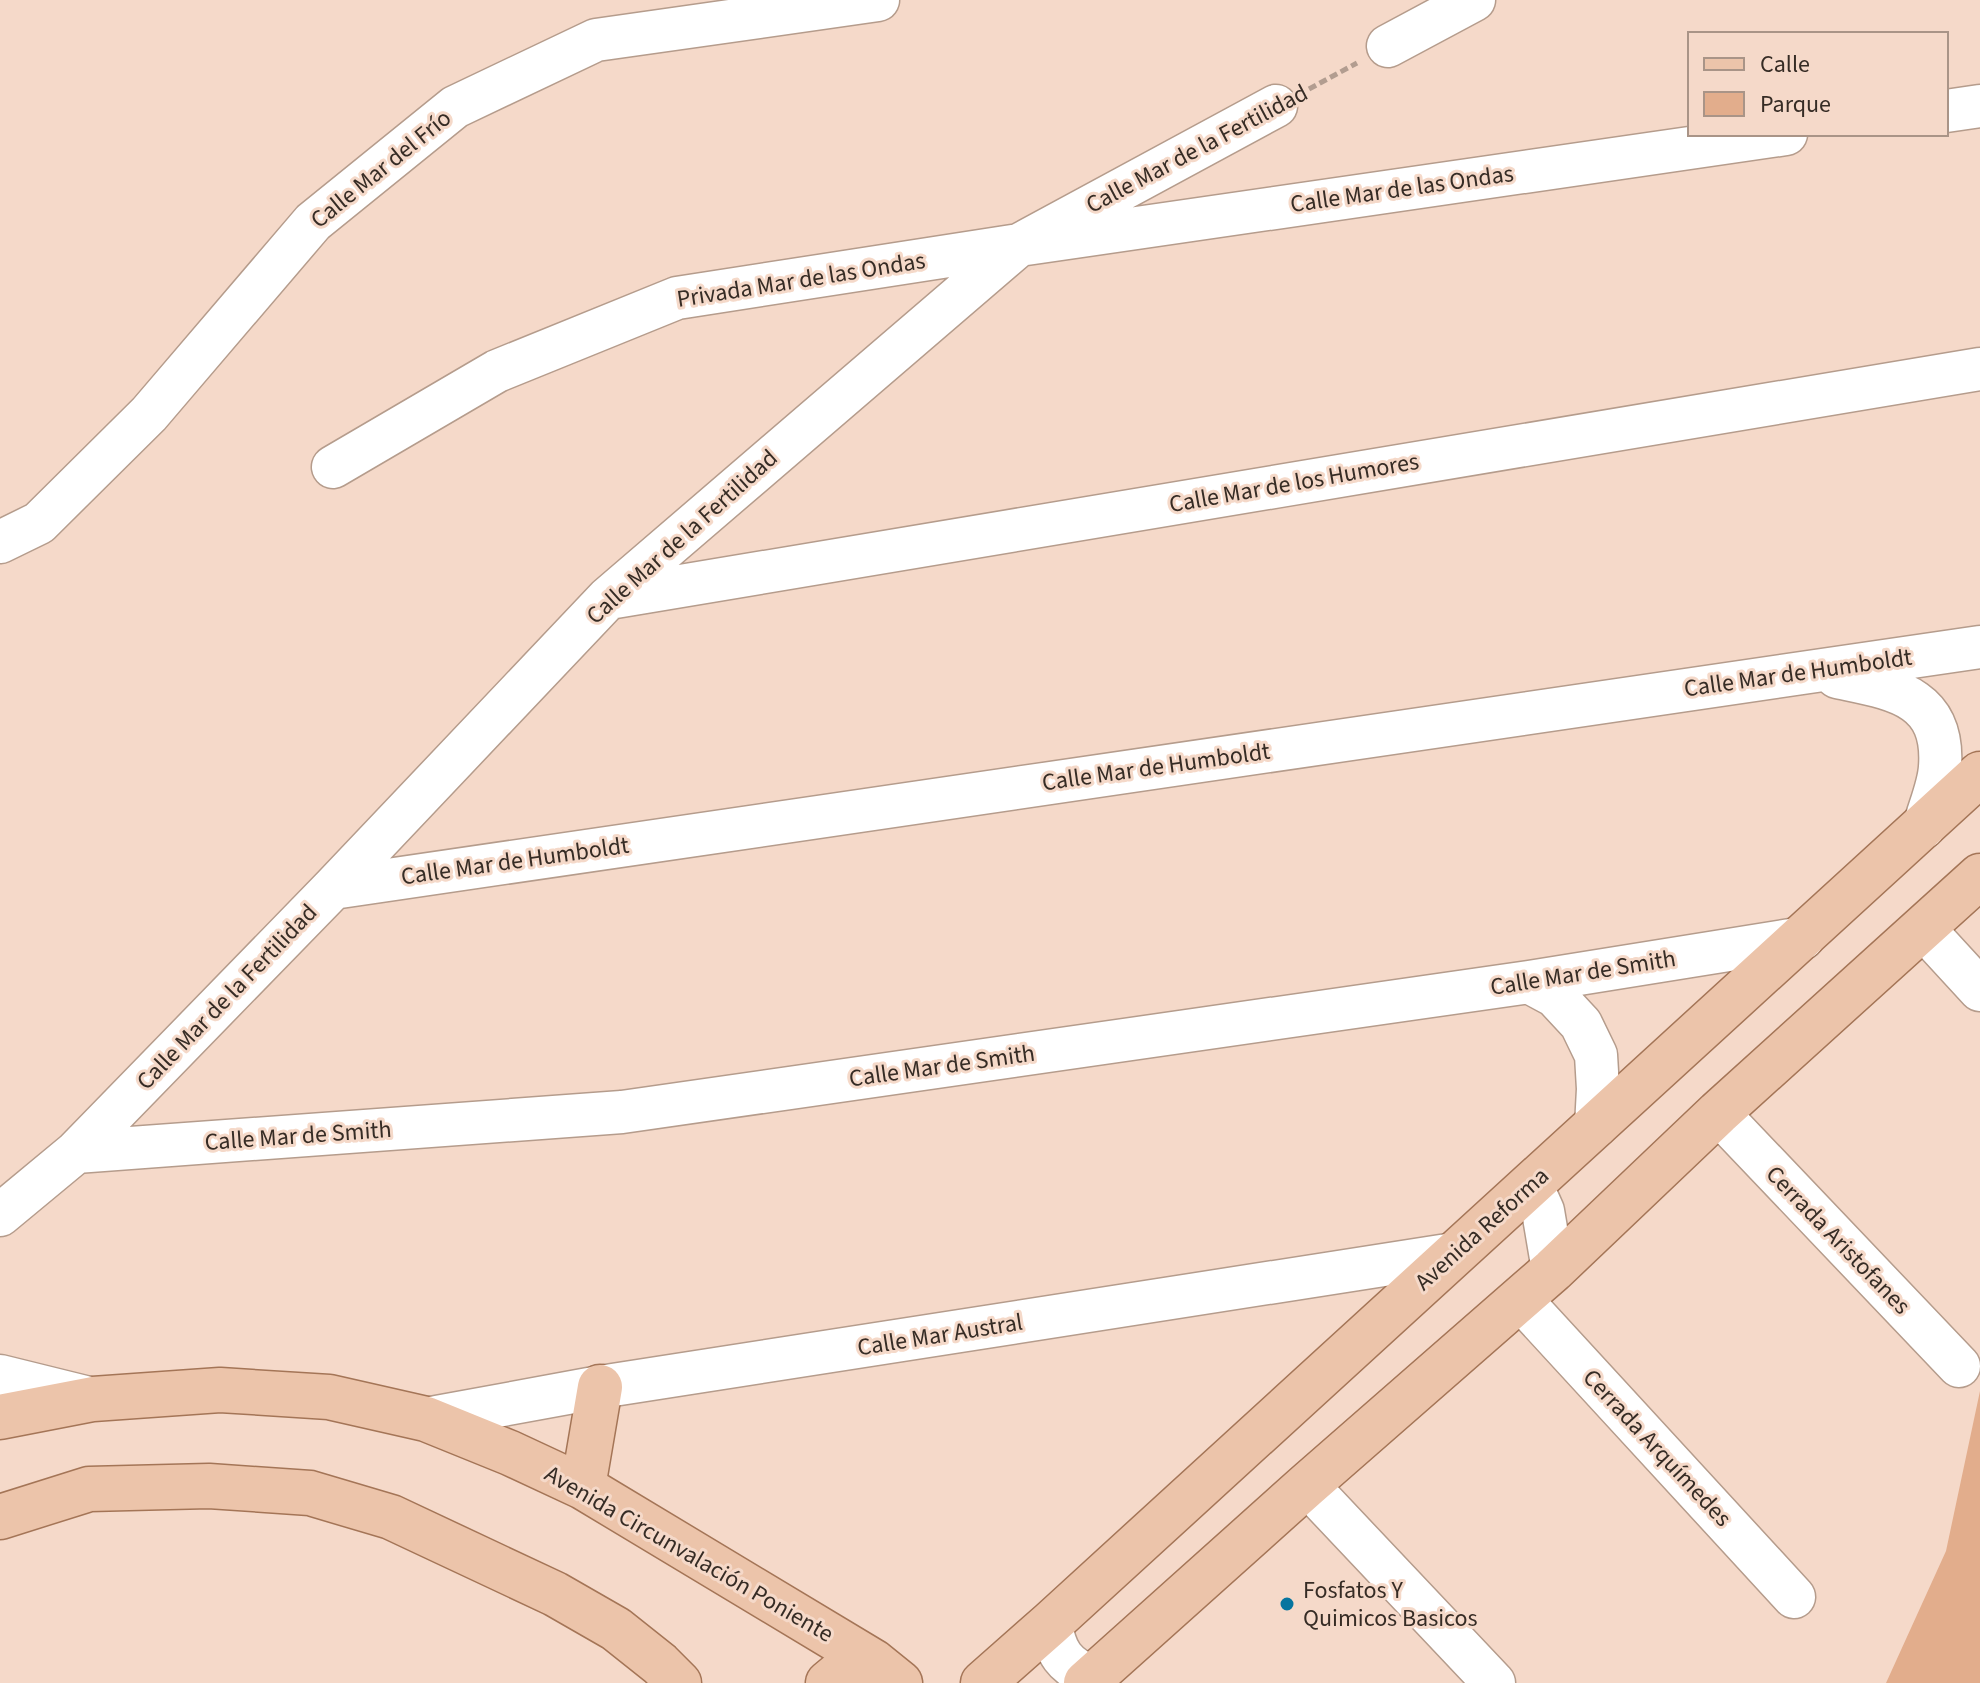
<svg xmlns="http://www.w3.org/2000/svg" width="1980" height="1683" viewBox="0 0 1980 1683" font-family="'Source Sans 3',sans-serif">
<style>
.green{fill:#e2ad8c}
.lines{fill:none;stroke-linecap:round;stroke-linejoin:round}
.minor-casing{stroke:#b59c8c;stroke-width:45}
.major-casing{stroke:#a47557;stroke-width:47}
.path{stroke:#b29d90;stroke-width:5;stroke-dasharray:8 4;stroke-linecap:butt}
.minor{stroke:#fff;stroke-width:42}
.major{stroke:#ecc4aa;stroke-width:44}
.poi-dot{fill:#06759f;stroke:#f5d9c9;stroke-width:3}
.labels{text-anchor:middle;dominant-baseline:central;stroke-width:6;stroke-linejoin:round;paint-order:stroke}
.street-label{font-size:24px;fill:#362c25;stroke:#f5d9c9}
.poi-label{font-size:24px;fill:#362c25;stroke:#f5d9c9;text-anchor:start}
</style>
<rect width="100%" height="100%" fill="#f5d9c9"/>
<!-- green -->
<path class="green" d="M1980,1391V1683H1886L1946,1551Z"/>
<g class="lines">
<!-- minor casing -->
<g class="minor-casing">
<path id="minor" d="M1388,46L1474,0
M1946,111L1980,106
M333,467L497,371L677,298L1019,245L1786,134
M0,542L39,523L149,414L313,222L455,107L596,40L878,0
M609,598L1980,369
M1837,677C1893,689 1945,695 1940,767C1939,786 1929,808 1924,827
M333,888L1980,647
M1923,928L1980,990
M1529,982L1555,996L1581,1024L1596,1055L1598,1089L1596,1126
M1718,1113L1959,1366
M76,1152L622,1112L1529,982L1803,938
M1531,1184L1543,1211L1553,1270
M0,1215L76,1152L333,888L608,598L1019,245L1276,106
M1520,1299L1794,1597
M0,1376L93,1399
M426,1419L600,1387L1454,1254
M1307,1485L1494,1683
M1051,1623C1055,1653 1064,1665 1092,1678"/>
</g>
<!-- major casing -->
<g class="major-casing">
<path id="major" d="M0,1417L93,1399L220,1390L329,1397L426,1419L510,1453L583,1487L874,1662L900,1683
M583,1487L600,1387
M0,1517L89,1489L209,1486L310,1493L391,1517L555,1594L616,1629L660,1664L679,1683
M828,1683L840,1673L874,1662
M983,1683L1051,1623L1980,774
M1086,1683L1307,1485L1553,1270L1718,1113L1980,876"/>
</g>
<!-- path -->
<path class="path" d="M1309,89L1357,63"/>
<!-- minor -->
<use href="#minor" class="minor"/>
<!-- major -->
<use href="#major" class="major"/>
</g>
<!-- markers -->
<circle class="poi-dot" cx="1287" cy="1604" r="8"/>
<g class="labels">
<!-- street labels -->
<g class="street-label">
<text transform="translate(1197 149) rotate(-28)">Calle Mar de la Fertilidad</text>
<text transform="translate(381 169) rotate(-39)">Calle Mar del Frío</text>
<text transform="translate(1402 189) rotate(-8)">Calle Mar de las Ondas</text>
<text transform="translate(801 280) rotate(-9)">Privada Mar de las Ondas</text>
<text transform="translate(1294 483) rotate(-10)">Calle Mar de los Humores</text>
<text transform="translate(682 537) rotate(-42)">Calle Mar de la Fertilidad</text>
<text transform="translate(1798 673) rotate(-8)">Calle Mar de Humboldt</text>
<text transform="translate(1156 767) rotate(-8)">Calle Mar de Humboldt</text>
<text transform="translate(515 861) rotate(-8)">Calle Mar de Humboldt</text>
<text transform="translate(1583 973) rotate(-9)">Calle Mar de Smith</text>
<text transform="translate(227 997) rotate(-46)">Calle Mar de la Fertilidad</text>
<text transform="translate(942 1066) rotate(-8)">Calle Mar de Smith</text>
<text transform="translate(298 1136) rotate(-4)">Calle Mar de Smith</text>
<text transform="translate(1482 1229) rotate(-42)">Avenida Reforma</text>
<text transform="translate(1838 1240) rotate(46)">Cerrada Aristofanes</text>
<text transform="translate(940 1335) rotate(-9)">Calle Mar Austral</text>
<text transform="translate(1657 1448) rotate(47)">Cerrada Arquímedes</text>
<text transform="translate(689 1554) rotate(30)">Avenida Circunvalación Poniente</text>
</g>
<!-- poi labels -->
<g class="poi-label">
<text x="1303" y="1590">Fosfatos Y<tspan x="1303" dy="28">Quimicos Basicos</tspan></text>
</g>
</g>
<!-- legend -->
<rect x="1688" y="32" width="260" height="104" fill="#f5d9c9" stroke="#a99487" stroke-width="2"/>
<rect x="1704" y="58" width="40" height="12" fill="#ecc4aa" stroke="#a99487" stroke-width="2"/>
<text x="1760" y="72" font-size="24" fill="#362c25">Calle</text>
<rect x="1704" y="92" width="40" height="24" fill="#e2ad8c" stroke="#a99487" stroke-width="2"/>
<text x="1760" y="112" font-size="24" fill="#362c25">Parque</text>
</svg>
